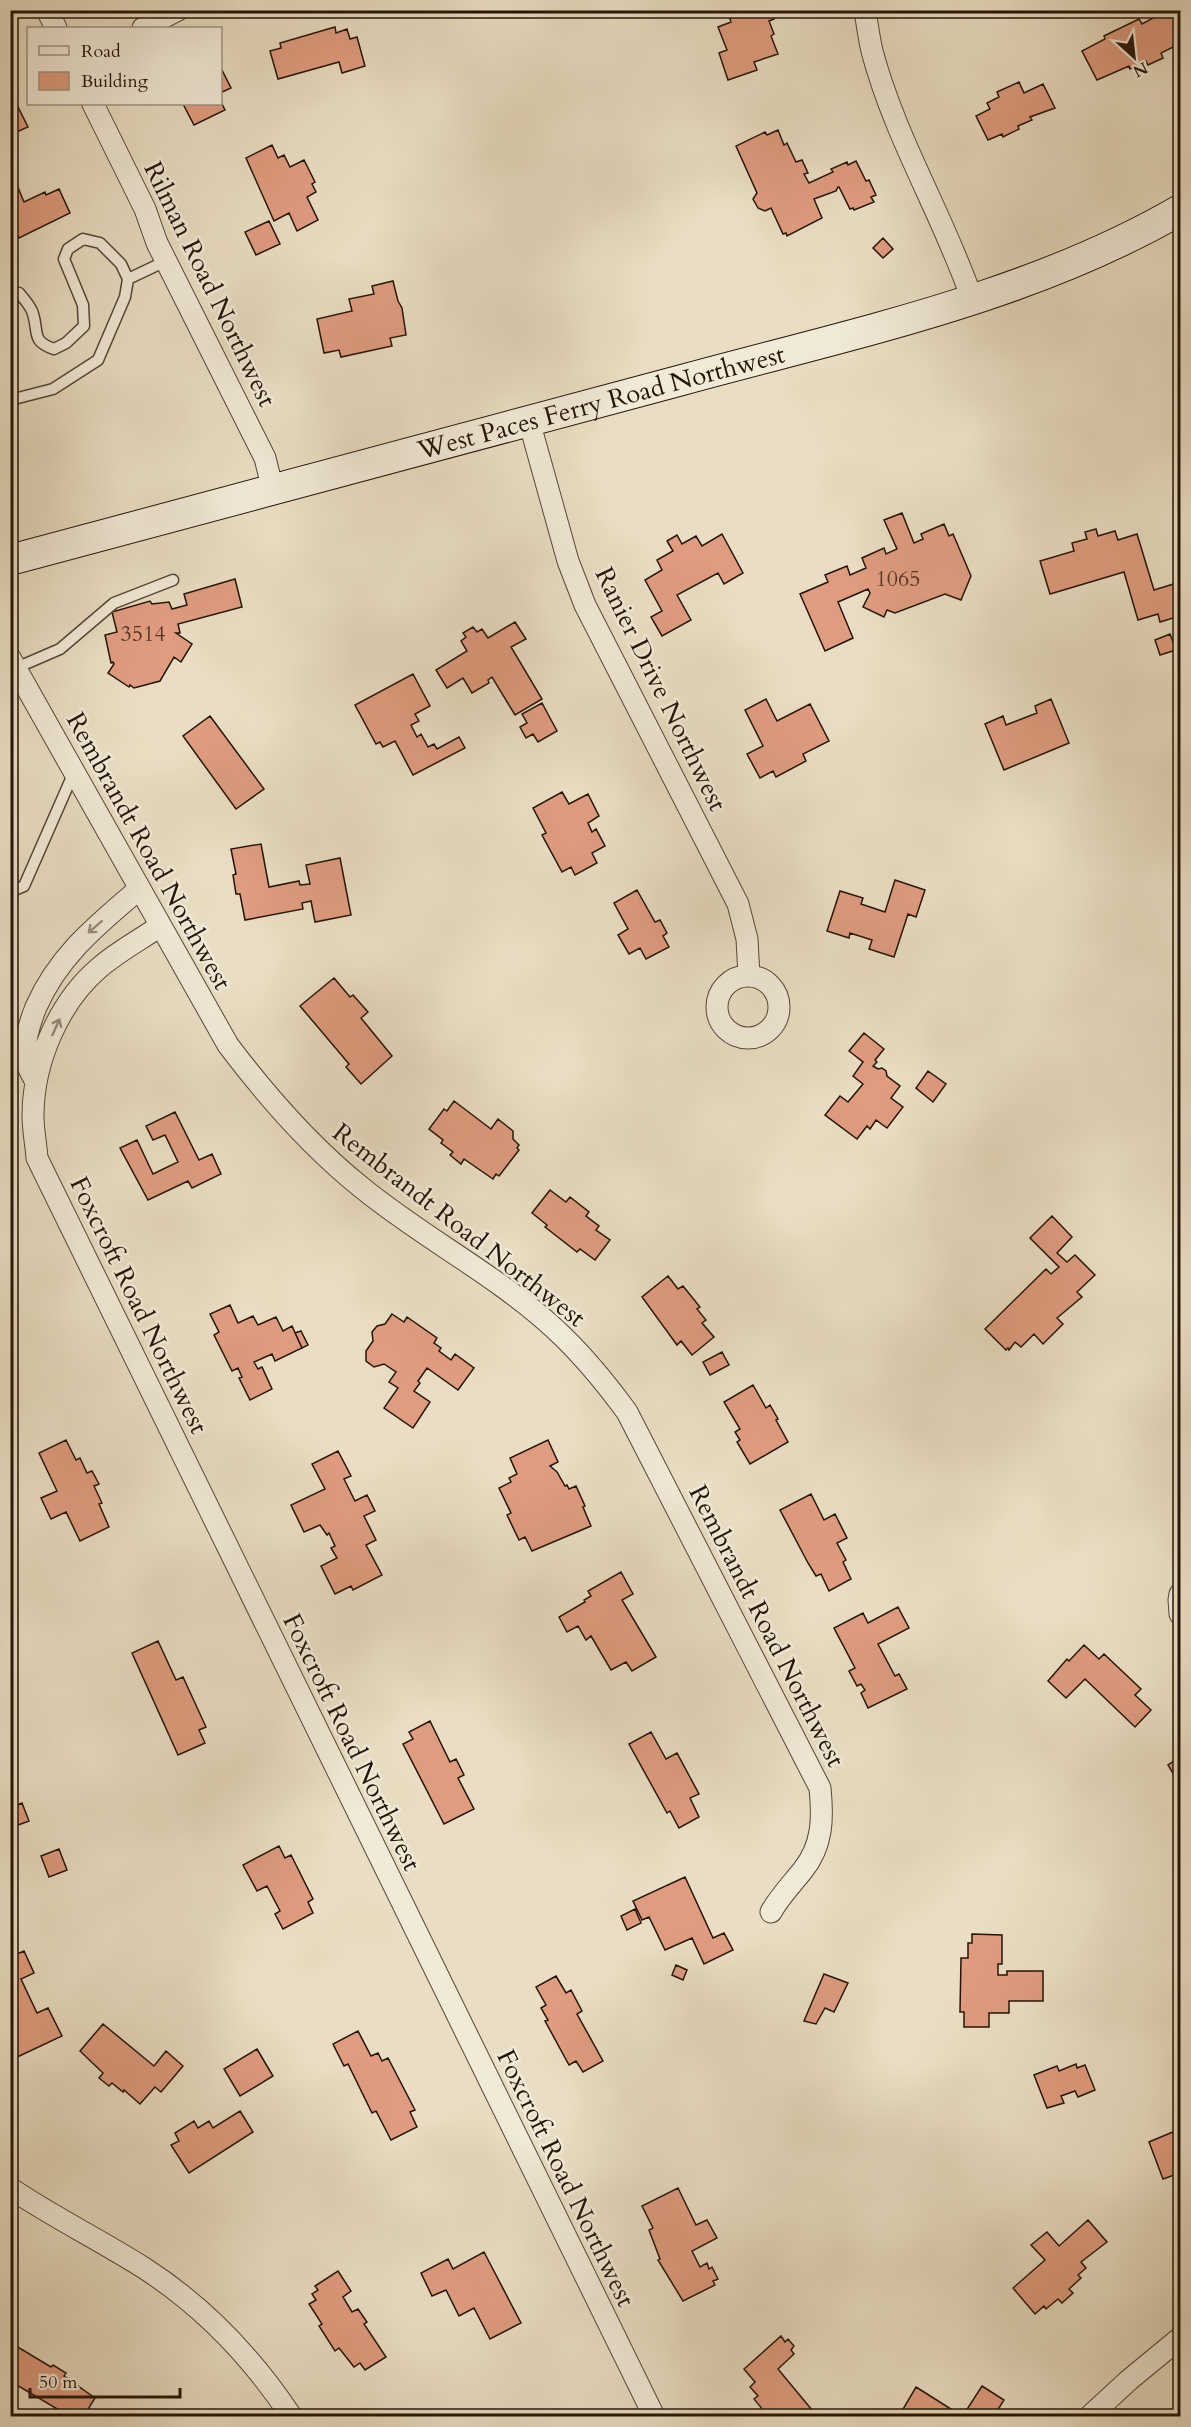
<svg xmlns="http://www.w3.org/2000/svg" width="1191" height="2427" viewBox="0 0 1191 2427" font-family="Cardo,serif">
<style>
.building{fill:#e09c7f;stroke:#241408;stroke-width:1.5}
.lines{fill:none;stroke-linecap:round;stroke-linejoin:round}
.lane-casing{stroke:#554637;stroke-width:13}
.street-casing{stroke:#554637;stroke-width:23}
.secondary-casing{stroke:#241408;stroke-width:32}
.lane{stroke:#f1ead8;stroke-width:10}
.street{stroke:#f1ead8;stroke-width:21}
.secondary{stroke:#f1ead8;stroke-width:30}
.oneway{stroke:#958a7a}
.labels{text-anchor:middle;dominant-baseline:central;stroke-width:5;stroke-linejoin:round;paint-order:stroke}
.number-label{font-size:22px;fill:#533626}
.street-label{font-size:26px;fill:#241408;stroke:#f1ead8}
</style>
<rect width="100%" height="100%" fill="#e9dec3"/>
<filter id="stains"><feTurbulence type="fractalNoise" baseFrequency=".00333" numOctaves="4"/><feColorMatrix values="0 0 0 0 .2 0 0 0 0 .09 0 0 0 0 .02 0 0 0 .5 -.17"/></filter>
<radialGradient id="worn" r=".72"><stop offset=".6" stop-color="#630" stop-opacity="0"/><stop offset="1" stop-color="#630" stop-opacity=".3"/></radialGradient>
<!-- building -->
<path class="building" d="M727,10H771L774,19L769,21L774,34L771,36L778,54L754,62L757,70L728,80L719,53L727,50L718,27L731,22Z
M1168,10H1175L1180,21V40L1175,43L1177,45L1161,53L1163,58L1148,65L1146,61L1130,69L1129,66L1097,80L1082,51L1105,39L1104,36L1139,19L1142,24Z
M335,27L336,33L347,29L350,39L357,37L365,66L342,73L339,62L278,79L270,51L281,48L280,43Z
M220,66L231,88L220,93Z
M1019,82L1024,93L1043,84L1055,108L1030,117L1032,120L1018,126L1019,129L1003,137L1002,134L988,140L976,116L990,109L987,103L999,97L997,92Z
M10,91L28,127L10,135Z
M220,100L225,110L194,125L183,104H220Z
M778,130L784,145L787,143L796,162L802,160L808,173L804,174L809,183L833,172L831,169L847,162L848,165L856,161L866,181L869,180L876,195L871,197L874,202L854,210L853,208L850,209L839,187H838L836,191L814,199L822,218L787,236L786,233L783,234L771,208L765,211L758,208L753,199L757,193L736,146L765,132L767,135Z
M272,145L278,158L284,155L290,167L304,160L315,182L312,184L316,192L307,197L318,220L297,231L289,213L274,221L246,158Z
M12,173L24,202L45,192L46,195L59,189L70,213L19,238L10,220Z
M269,221L280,244L256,255L245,232Z
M883,238L893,249L883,258L873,248Z
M393,281L398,301L402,308L406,335L390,338L392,346L341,357L339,350L324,353L317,319L352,311L349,299L374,294L372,286Z
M902,513L914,543L923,539L921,534L944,524L949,536L953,534L971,576L961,600L945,594L895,613L887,610L884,617L863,607L870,593L868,589L838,602L853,638L825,651L800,594L828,582L825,575L847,566L850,575L866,568L862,558L884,548L886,554L897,549L884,520Z
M1096,529L1098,536L1115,531L1118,540L1137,534L1154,590L1180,582V616L1160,622L1158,614L1138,620L1124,572L1050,594L1040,561L1074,551L1072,543L1087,539L1085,532Z
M722,534L743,573L724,584L718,573L677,595L691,620L662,636L651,617L662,611L645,580L662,570L657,560L673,551L667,541L677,535L682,544L696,536L702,546Z
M235,579L242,607L178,624L180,633H176L192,644L181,662L174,657L160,681L134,688L130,685L129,687L108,673L114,664L113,662L111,663L105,635L117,632L112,612L150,601L152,604L169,602L172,609L187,605L184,594Z
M515,622L526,639L511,647L542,699L515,715L492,677L488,680L489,683L472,693L463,678L447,688L436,670L467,651L461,641L466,637L463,633L473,627L477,632L482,629L488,638Z
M1170,634L1176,650L1160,655L1155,640Z
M413,674L430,706L415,714L419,721L411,725L417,737L421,734L428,747L434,744L437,749L459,737L465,748L413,775L395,741L383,747L380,742L376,744L355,705Z
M766,699L777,721L810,704L829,741L803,754L806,761L776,777L773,771L760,778L747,754L763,746L745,710Z
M1051,699L1069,743L1004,770L985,724L1003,716L1006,725L1037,713L1035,706Z
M542,703L557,731L538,742L533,734L526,738L520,727L527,723L522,714Z
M210,716L264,789L236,809L183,736Z
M562,792L569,804L588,794L599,816L588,823L592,832L596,829L605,846L592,853L597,863L575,875L571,867L562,872L542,835L546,833L533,808Z
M261,844L269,887L299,881L300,885L310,884L306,865L340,858L351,915L315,922L311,901L302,903L303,909L245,920L240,894H236L233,875L236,874L231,849Z
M895,880L925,890L916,917L908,914L894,957L869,949L872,940L850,933L849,938L827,931L840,891L863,898L861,904L885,912Z
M637,890L655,922L660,920L667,933L663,936L669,947L646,959L640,948L629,954L618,935L628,929L614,903Z
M334,978L350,997L353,995L368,1012L361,1018L392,1056L361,1084L346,1067L349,1064L300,1006Z
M864,1033L884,1049L875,1060L877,1062L873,1066L878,1069L882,1068L886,1071L887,1076L900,1086L891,1098L903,1107L887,1128L876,1120L870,1129L867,1126L857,1139L825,1115L840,1096L848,1102L863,1084L853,1076L863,1062L849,1051Z
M928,1071L946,1084L933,1102L916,1088Z
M454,1101L491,1129L498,1119L513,1131V1139L519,1145L517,1148L519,1150L499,1176L496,1174L493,1179L464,1159L461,1164L450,1155L453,1152L441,1143L443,1140L429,1129L444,1109L447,1111Z
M175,1112L199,1160L212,1154L221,1174L192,1188L188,1181L148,1200L120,1148L137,1140L153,1174L178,1162L165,1135L153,1140L146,1126Z
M550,1190L566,1202L570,1197L589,1212L586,1216L599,1226L596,1230L610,1240L595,1260L580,1249L577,1252L545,1227L547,1225L532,1213Z
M1052,1216L1072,1237L1057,1253L1067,1262L1075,1255L1095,1275L1077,1292L1082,1297L1057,1318L1063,1324L1043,1344L1034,1334L1021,1347L1015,1342L1009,1350L1008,1348L1006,1350L985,1329L1046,1269L1051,1274L1059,1267L1030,1238Z
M668,1276L678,1289L683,1286L700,1307L697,1309L706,1320L702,1323L714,1337L692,1355L681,1341L677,1345L642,1297Z
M230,1305L238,1323L253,1316L258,1325L276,1317L283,1331L292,1326L302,1348L275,1361L272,1354L254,1362L258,1369L262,1367L272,1389L250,1400L239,1378L242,1377L238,1368L232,1371L214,1335L219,1332L210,1314Z
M392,1314L404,1322L407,1317L437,1338L434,1343L441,1348L439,1351L451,1360L455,1354L474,1368L458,1390L427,1368L418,1381L420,1383L414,1391L430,1402L413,1428L384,1408L398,1388L389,1382L396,1372L384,1364L374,1367L366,1361V1351L373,1341L372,1332L377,1326L385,1324Z
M301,1331L308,1345L302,1348L295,1333Z
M722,1352L729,1365L710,1375L703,1362Z
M753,1385L766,1408L770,1405L778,1419L776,1420L788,1442L750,1464L737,1442L740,1440L735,1432L740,1429L724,1402Z
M66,1440L76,1460L80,1458L87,1473L92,1471L99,1484L94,1486L102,1503L99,1504L109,1527L80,1541L66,1512L51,1519L41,1498L57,1491L39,1453Z
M548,1440L558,1462L550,1466L557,1472L565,1486L567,1485L569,1489L576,1486L585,1506L583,1507L591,1526L532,1551L525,1537L519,1540L507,1515L511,1513L499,1488L511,1482L509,1478L517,1474L510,1458Z
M338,1451L351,1476L344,1479L355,1501L367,1495L375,1511L364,1516L376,1540L366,1545L382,1575L353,1590L351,1586L335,1594L321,1566L337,1558L331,1548L335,1546L329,1533L327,1535L320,1525L304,1532L291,1505L325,1489L312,1464Z
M811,1494L824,1520L835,1514L847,1538L837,1543L846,1560L843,1562L851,1579L829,1591L821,1574L816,1576L808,1563L780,1510Z
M621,1572L633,1594L622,1600L656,1657L632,1671L626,1662L611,1670L591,1636L586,1640L578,1626L567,1632L559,1617L585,1602L584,1600L591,1596L588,1591Z
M898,1607L909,1628L878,1644L895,1676L899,1674L907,1689L868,1708L861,1693L865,1690L861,1684L857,1686L849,1671L855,1668L834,1628L863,1613L868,1623Z
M158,1641L176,1680L183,1677L206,1727L199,1730L205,1743L178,1755L132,1653Z
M1084,1645L1099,1659L1104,1654L1141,1689L1135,1695L1151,1710L1135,1727L1085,1679L1066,1698L1048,1681L1067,1659L1069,1661Z
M430,1721L450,1762L456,1759L464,1775L458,1778L474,1809L444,1824L403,1744L413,1739L409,1732Z
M651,1732L666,1759L677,1753L699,1794L690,1798L699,1817L679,1828L670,1811L667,1813L629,1744Z
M1180,1757V1785L1168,1765Z
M22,1803L29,1821L10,1828V1808Z
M279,1846L285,1858L291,1855L313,1899L308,1902L313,1913L283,1929L275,1914L280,1911L267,1886L257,1891L243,1865Z
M59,1849L67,1870L49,1877L41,1856Z
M685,1877L713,1938L724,1933L733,1950L704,1964L692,1938L665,1950L649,1917L642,1920L633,1901Z
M635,1909L641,1923L627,1930L621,1916Z
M972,1934L1002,1935V1964H998V1975H1007V1971H1043V2001H1009V2013H989V2027H964V2012H960L961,1958H968V1943H972Z
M24,1951L34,1973L21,1979L37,2013L48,2008L62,2036L13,2059L10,2055V1957Z
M676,1965L687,1970L683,1980L672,1975Z
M824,1974L848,1983L834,2012L825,2008L816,2024L804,2021Z
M556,1976L566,1993L571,1990L582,2011L577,2014L603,2061L583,2072L576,2061L569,2065L545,2021L548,2020L541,2008L546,2005L536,1987Z
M103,2024L154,2066L166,2051L183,2066L161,2092L155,2087L140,2104L124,2090L123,2092L112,2083L109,2086L99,2078L103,2073L80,2051Z
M358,2031L371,2056L378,2053L382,2061L388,2058L415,2110L410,2112L417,2127L391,2140L376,2111L372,2113L348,2064L344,2066L333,2044Z
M257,2049L273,2076L240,2096L224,2069Z
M1076,2064L1077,2068L1085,2065L1095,2090L1078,2097L1075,2091L1061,2096L1064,2103L1047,2108L1034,2075L1057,2066L1059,2071Z
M240,2111L253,2132L189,2173L171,2145L179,2141L175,2133L194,2121L198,2128L209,2121L213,2128Z
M1180,2129V2173L1163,2179L1149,2142Z
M678,2188L696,2225L707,2220L717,2238L692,2251L700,2267L707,2263L709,2269L712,2267L718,2279L713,2281L715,2285L683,2301L658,2260L660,2259L649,2230L653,2228L642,2206Z
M1088,2220L1107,2242L1081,2262L1086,2268L1078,2275L1081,2278L1069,2289L1073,2293L1062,2303L1058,2299L1046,2309L1044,2306L1035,2314L1013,2288L1045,2260L1031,2245L1047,2232L1059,2246Z
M484,2252L521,2323L490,2339L474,2308L459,2316L446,2290L432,2296L421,2273L448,2259L453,2269Z
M338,2271L351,2291L343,2297L352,2312L358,2309L367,2322L364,2324L386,2357L365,2370L360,2363L354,2367L339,2348L335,2351L319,2326L322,2324L309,2304L316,2300L312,2294L318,2290L315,2286Z
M781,2336L785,2342L788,2339L794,2346L791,2350L794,2354L778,2369L817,2416H768L754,2399L758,2396L750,2387L755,2382L744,2369Z
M16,2346L51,2367L53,2365L66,2373L64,2376L95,2398L84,2416H69L10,2381V2356Z
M982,2386L1004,2400L994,2416H965L964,2414Z
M916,2387L962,2416H899Z"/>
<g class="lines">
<!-- lane casing -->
<g class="lane-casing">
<path id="lane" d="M128,279L166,261
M10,291L19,293C24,299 31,306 33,314C39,333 31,341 54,349L66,343L84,326L83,305L64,259L68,249L83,239L100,243L121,264L128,279L125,297L98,360L53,389L10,400
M16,668L60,649L114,603L173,580
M10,892L24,886L74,772"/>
</g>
<!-- street casing -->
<g class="street-casing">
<path id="street" d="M47,10L56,28
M865,10C867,24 869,38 872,51C895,138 943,215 972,299
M143,28L178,10
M93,104L145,209L157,243L265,458L273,490
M529,421L568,561L585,605L738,904L747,939L749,976
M10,658L228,1045C268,1098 310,1146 361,1187C423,1238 497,1275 556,1330C583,1355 605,1382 627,1412L820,1788C823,1818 823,1845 803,1870C792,1884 780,1896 771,1912
M160,926C140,940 117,952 99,968C58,1003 33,1063 33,1116C33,1130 36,1144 37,1158L654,2416
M717 1007a31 31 0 1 1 62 0a31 31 0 1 1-62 0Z
M36,1082C32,1075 26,1065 25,1057C24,1040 30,1022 36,1007C59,955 97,925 139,889
M1180,1594L1179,1600L1180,1614
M10,2188C53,2217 100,2240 144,2268C203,2306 253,2359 291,2416
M1090,2416L1129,2380L1180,2338"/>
</g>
<!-- secondary casing -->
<g class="secondary-casing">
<g id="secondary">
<path id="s1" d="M10,560C234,500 458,440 682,380C850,334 1028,298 1180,210"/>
</g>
</g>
<!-- lane -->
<use href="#lane" class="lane"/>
<!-- street -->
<use href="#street" class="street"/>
<!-- secondary -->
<use href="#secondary" class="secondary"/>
</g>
<!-- one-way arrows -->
<defs><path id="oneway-shaft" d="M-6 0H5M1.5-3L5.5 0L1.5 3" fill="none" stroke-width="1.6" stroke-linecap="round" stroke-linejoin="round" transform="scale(1.5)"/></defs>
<g class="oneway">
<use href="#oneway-shaft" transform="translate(95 927) rotate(139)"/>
<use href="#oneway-shaft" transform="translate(56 1027) rotate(-66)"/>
</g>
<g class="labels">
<!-- number labels -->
<g class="number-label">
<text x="898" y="579">1065</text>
<text x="143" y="634">3514</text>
</g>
<!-- street labels -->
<g class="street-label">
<text transform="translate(210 284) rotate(64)">Rilman Road Northwest</text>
<text stroke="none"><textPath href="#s1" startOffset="612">West Paces Ferry Road Northwest</textPath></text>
<text transform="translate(661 689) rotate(64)">Ranier Drive Northwest</text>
<text transform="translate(149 851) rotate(61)">Rembrandt Road Northwest</text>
<text transform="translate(459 1225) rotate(38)">Rembrandt Road Northwest</text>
<text transform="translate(139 1305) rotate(64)">Foxcroft Road Northwest</text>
<text transform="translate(767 1626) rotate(63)">Rembrandt Road Northwest</text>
<text transform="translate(352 1742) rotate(64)">Foxcroft Road Northwest</text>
<text transform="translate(566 2178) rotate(64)">Foxcroft Road Northwest</text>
</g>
</g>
<!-- margin -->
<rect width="1191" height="2427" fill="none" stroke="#e9dec3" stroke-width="36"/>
<rect x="12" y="12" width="1167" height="2403" fill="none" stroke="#241408" stroke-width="3"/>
<rect x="18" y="18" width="1155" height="2391" fill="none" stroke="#241408" stroke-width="1.5"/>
<!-- legend -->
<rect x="27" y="27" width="195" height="78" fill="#f1ead8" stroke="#9f9485" stroke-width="1.5"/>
<rect x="39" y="46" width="30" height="9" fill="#f1ead8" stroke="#9f9485" stroke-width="1.5"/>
<text x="81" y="57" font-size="18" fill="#241408">Road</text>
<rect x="39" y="72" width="30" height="18" fill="#e09c7f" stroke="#9f9485" stroke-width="1.5"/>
<text x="81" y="87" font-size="18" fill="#241408">Building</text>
<!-- north arrow -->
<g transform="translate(1134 57) rotate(153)" stroke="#f1ead8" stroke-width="4.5" paint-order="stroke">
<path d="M0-4.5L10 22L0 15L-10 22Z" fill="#241408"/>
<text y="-9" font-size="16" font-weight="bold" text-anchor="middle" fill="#241408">N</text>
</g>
<!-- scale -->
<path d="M30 2388v9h150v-9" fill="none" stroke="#241408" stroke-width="3"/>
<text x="39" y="2388" font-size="18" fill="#241408" stroke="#f1ead8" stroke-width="4.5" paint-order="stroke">50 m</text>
<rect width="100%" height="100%" filter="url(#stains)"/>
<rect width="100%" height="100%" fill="url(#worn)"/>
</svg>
